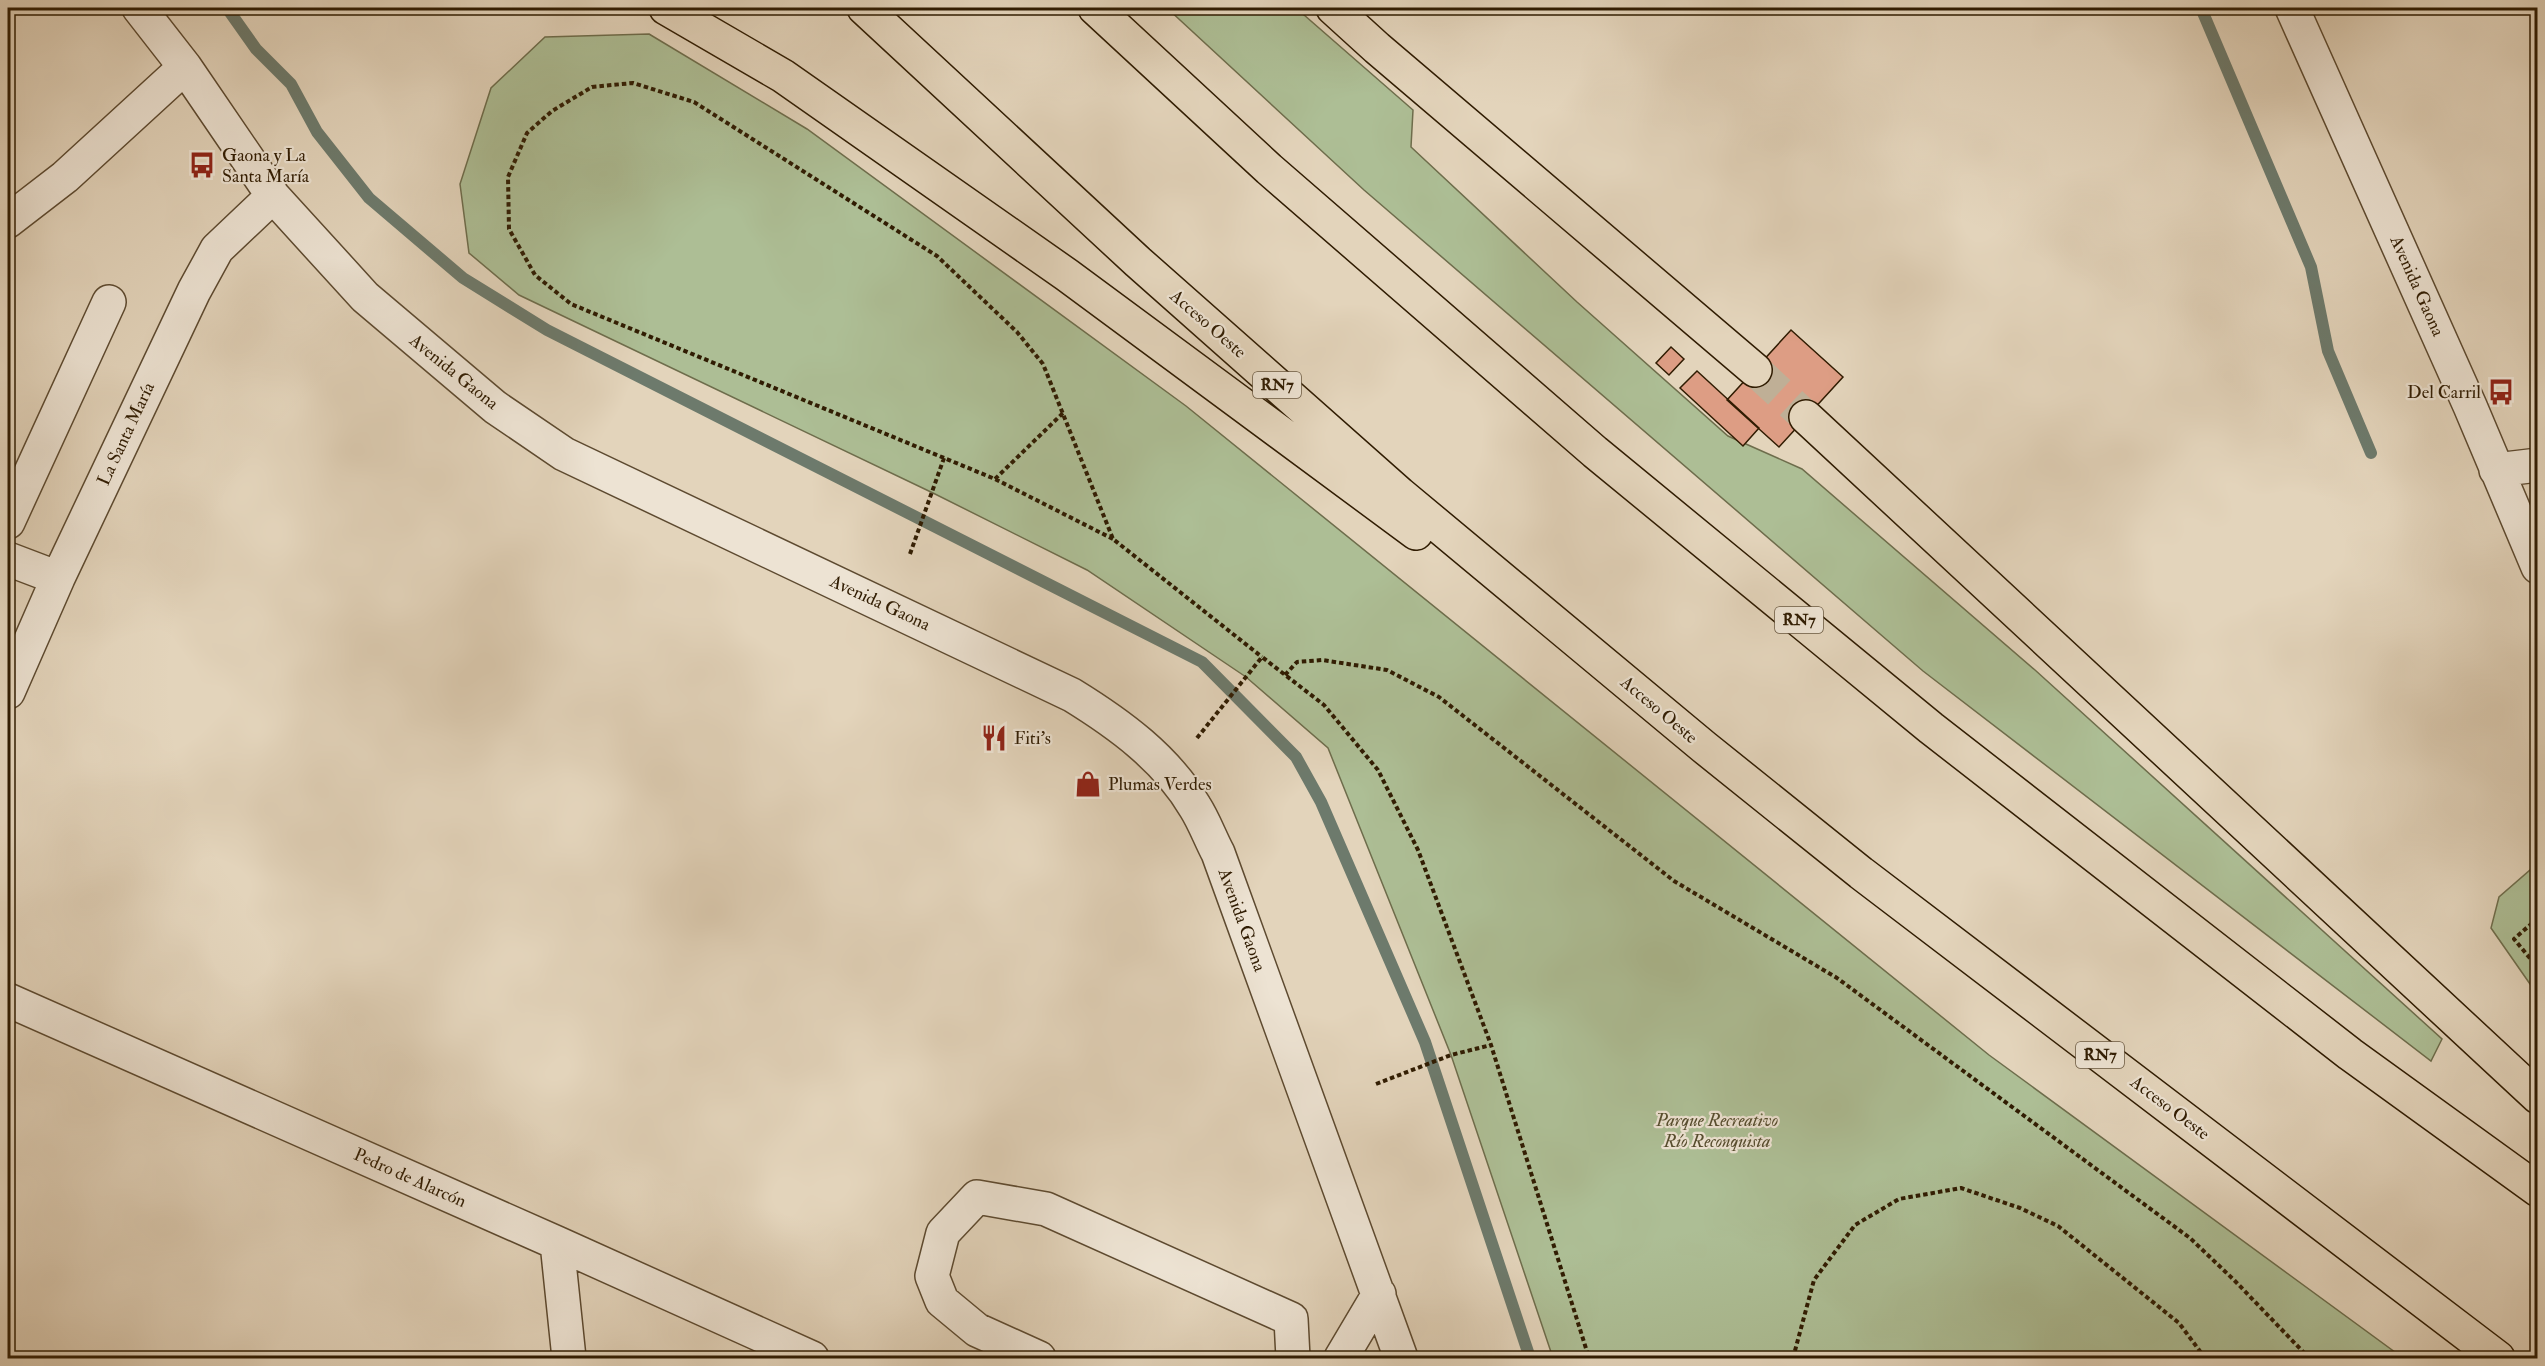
<svg xmlns="http://www.w3.org/2000/svg" width="2545" height="1366" viewBox="0 0 2545 1366" font-family="'IM FELL Double Pica',serif">
<style>
.green{fill:#adbe95;stroke:#6e6d4c;stroke-width:1.5}
.lines{fill:none;stroke-linecap:round;stroke-linejoin:round}
.stream{stroke:#6d7a6c;stroke-width:12}
.building{fill:#dd9d84;stroke:#301c02;stroke-width:1.5}
.highway-tunnel{stroke:#bfaf96;stroke-width:33;stroke-dasharray:33 16;stroke-linecap:butt}
.minor-casing{stroke:#5d4a30;stroke-width:36}
.highway-casing{stroke:#301c02;stroke-width:36}
.path{stroke:#301c02;stroke-width:4;stroke-dasharray:4.5 3;stroke-linecap:butt}
.minor{stroke:#ede3d3;stroke-width:33}
.highway{stroke:#e3d4bb;stroke-width:33}
.labels{text-anchor:middle;dominant-baseline:central;stroke-width:4.5;stroke-linejoin:round;paint-order:stroke}
.shield{fill:#ede3d3;stroke:#695841;stroke-width:1.5}
.shield-label{font-size:16px;font-weight:bold;fill:#301c02}
.poi-label{font-size:18px;fill:#301c02;stroke:#ede3d3;text-anchor:start}
.street-label{font-size:18px;fill:#301c02;stroke:#ede3d3}
.park-label{font-size:18px;font-style:italic;fill:#564d2e;stroke:#ede3d3}
</style>
<rect width="100%" height="100%" fill="#e3d4bb"/>
<filter id="stains"><feTurbulence type="fractalNoise" baseFrequency=".00333" numOctaves="4"/><feColorMatrix values="0 0 0 0 .2 0 0 0 0 .09 0 0 0 0 .02 0 0 0 .5 -.17"/></filter>
<radialGradient id="worn" r=".72"><stop offset=".6" stop-color="#630" stop-opacity="0"/><stop offset="1" stop-color="#630" stop-opacity=".3"/></radialGradient>
<!-- green -->
<path class="green" d="M1167,8H1296L1413,110L1411,147L1577,302L1728,436L1802,469L2035,670L2442,1039L2431,1061L1923,671L1364,190Z
M649,34L807,129L1186,406L1989,1055L2403,1358H1553L1451,1055L1328,748L1246,677L1087,570L933,493L519,295L469,253L460,184L491,88L545,37Z
M2537,864V994L2491,928L2499,897Z"/>
<g class="lines">
<!-- stream -->
<path class="stream" d="M227,8L256,49L291,84L317,132L369,198L463,278L547,330L1202,662L1296,757L1321,802L1425,1042L1530,1358
M2201,8L2311,267L2328,351L2371,453"/>
</g>
<!-- building -->
<path class="building" d="M1791,330L1843,377L1779,447L1727,400Z
M1671,347L1684,359L1669,375L1656,363Z
M1697,371L1759,428L1743,446L1680,388Z"/>
<g class="lines">
<!-- highway-tunnel -->
<path class="highway-tunnel" d="M1755,370L1806,417"/>
<!-- minor casing -->
<g class="minor-casing">
<path id="minor" d="M139,8L185,67L273,196L365,297L495,407L564,454L1072,695C1119,724 1166,758 1195,807C1204,821 1210,838 1218,853L1401,1358
M2292,8L2470,406L2538,567
M8,221L65,177L185,67
M2496,470L2538,465
M8,522L109,302
M8,559L58,578
M8,692L58,578L194,291L217,249L273,196
M8,1000L557,1243L812,1358
M557,1243L569,1358
M1039,1358L977,1330L942,1301L932,1276L943,1233L977,1197L1046,1209L1291,1319L1293,1358
M1341,1358L1379,1294"/>
</g>
<!-- highway casing -->
<g class="highway-casing">
<path id="highway" d="M666,8L783,76L1067,275L1416,533
M864,8L1138,262L1400,494L1704,747L1861,873L2498,1358
M1095,8L1269,169L1595,452L1931,728L2350,1054L2538,1190
M1333,8L1377,48L1755,370
M1806,417L2538,1097"/>
</g>
<!-- path -->
<path class="path" d="M995,479L1063,413
M1113,539L995,479L571,304L535,275L509,229L508,177L527,133L552,111L592,87L633,83L694,102L937,256L1017,332L1043,364L1113,539L1262,657
M910,554L944,458
M1285,675L1297,662L1322,660L1387,670L1439,697L1674,881L1837,978L2190,1238L2235,1281L2309,1358
M1197,738L1262,657L1324,705L1378,770L1418,850L1491,1045L1589,1358
M2538,918L2514,939L2538,968
M1376,1084L1451,1055L1491,1045
M1793,1358L1814,1280L1855,1225L1899,1199L1961,1188L2020,1208L2058,1226L2179,1323L2205,1358"/>
<!-- minor -->
<use href="#minor" class="minor"/>
<!-- highway -->
<use href="#highway" class="highway"/>
</g>
<!-- icons -->
<defs>
<g id="bus-bare" transform="scale(2.07)"><path d="M-5-6H5V4H4V6H2V4H-2V6H-4V4H-5ZM-3.5-4V0h7V-4ZM-3.5 1.2v1.5H-2V1.2ZM2 1.2v1.5H3.5V1.2Z" fill="#8f2418" stroke="#ede3d3" stroke-width="2.5" paint-order="stroke"/></g>
<g id="restaurant-bare" transform="scale(2.07)"><path d="M-5-6h1v4h1v-4h1v4h1v-4h1v5L-1.5 .5V6h-2V.5L-5-1ZM5-6V6H3V1.5H1.5Q1.5-4 5-6Z" fill="#8f2418" stroke="#ede3d3" stroke-width="2.5" paint-order="stroke"/></g>
<g id="shop-bare" transform="scale(2.07)"><path d="M-5-2.5h2.3a2.7 3.5 0 0 1 5.4 0H5L5.5 6h-11ZM-1.5-2.5h3a1.5 2.3 0 0 0-3 0Z" fill="#8f2418" stroke="#ede3d3" stroke-width="2.5" paint-order="stroke"/></g>
</defs>
<g fill-rule="evenodd">
<use href="#bus-bare" x="202" y="165"/>
<use href="#bus-bare" x="2501" y="392"/>
<use href="#restaurant-bare" x="994" y="738"/>
<use href="#shop-bare" x="1088" y="784"/>
</g>
<g class="labels">
<!-- shield labels -->
<g class="shield">
<rect x="1253" y="372" width="48" height="26" rx="4.5"/>
<rect x="1775" y="607" width="48" height="26" rx="4.5"/>
<rect x="2076" y="1042" width="48" height="26" rx="4.5"/>
</g>
<g class="shield-label">
<text x="1277" y="385">RN7</text>
<text x="1799" y="620">RN7</text>
<text x="2100" y="1055">RN7</text>
</g>
<!-- poi labels -->
<g class="poi-label">
<text x="222" y="155">Gaona y La<tspan x="222" dy="21">Santa María</tspan></text>
<text x="2481" y="392" text-anchor="end">Del Carril</text>
<text x="1014" y="738">Fiti's</text>
<text x="1108" y="784">Plumas Verdes</text>
</g>
<!-- street labels -->
<g class="street-label">
<text transform="translate(2417 286) rotate(66)">Avenida Gaona</text>
<text transform="translate(1208 324) rotate(41)">Acceso Oeste</text>
<text transform="translate(454 372) rotate(39)">Avenida Gaona</text>
<text transform="translate(126 434) rotate(-65)">La Santa María</text>
<text transform="translate(880 603) rotate(25)">Avenida Gaona</text>
<text transform="translate(1659 710) rotate(40)">Acceso Oeste</text>
<text transform="translate(1242 920) rotate(70)">Avenida Gaona</text>
<text transform="translate(2170 1108) rotate(37)">Acceso Oeste</text>
<text transform="translate(410 1178) rotate(24)">Pedro de Alarcón</text>
</g>
<!-- park labels -->
<g class="park-label">
<text x="1717" y="1120">Parque Recreativo<tspan x="1717" dy="21">Río Reconquista</tspan></text>
</g>
</g>
<!-- margin -->
<rect width="2545" height="1366" fill="none" stroke="#e3d4bb" stroke-width="30"/>
<rect x="9" y="9" width="2527" height="1348" fill="none" stroke="#301c02" stroke-width="3"/>
<rect x="15" y="15" width="2515" height="1336" fill="none" stroke="#301c02" stroke-width="1.5"/>
<rect width="100%" height="100%" filter="url(#stains)"/>
<rect width="100%" height="100%" fill="url(#worn)"/>
</svg>
